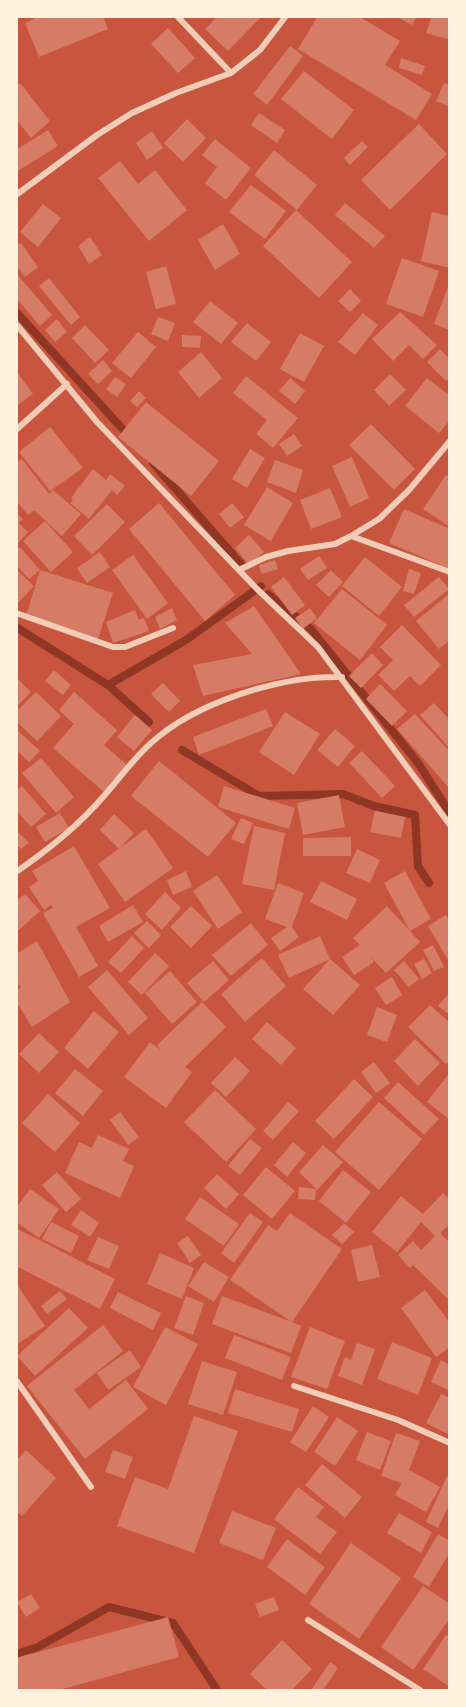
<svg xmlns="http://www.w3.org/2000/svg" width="466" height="1707" viewBox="0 0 466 1707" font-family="'Alegreya Sans',sans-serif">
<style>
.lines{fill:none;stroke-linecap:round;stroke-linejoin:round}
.stream{stroke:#8f3625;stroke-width:8}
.building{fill:#d67c66}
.minor{stroke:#f1ccb7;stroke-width:6}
</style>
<rect width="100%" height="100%" fill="#c8553d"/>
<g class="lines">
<!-- stream -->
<path class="stream" d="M16,312L129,436
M153,463L241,564
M268,594L311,629L418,763L450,813
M16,627L108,685L186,640L261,586
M108,685L149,722
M182,750L259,796L343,794L374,806L415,815L418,866L429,883
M16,1654L38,1647L109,1607L173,1623L217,1690"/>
</g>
<!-- building -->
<path class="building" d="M40,16H103L108,29L39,57L25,23Z
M218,16H262L228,51L205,29Z
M318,16H358L400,41L385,65L432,94L416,120L298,49Z
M395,16H417L412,25Z
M432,16H450V40L426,33Z
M168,28L195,58L178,73L151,44Z
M290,46L303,56L267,105L253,94Z
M401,58L425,66L422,75L399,68Z
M304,71L354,110L332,139L281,99Z
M20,83L50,121L31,138L16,119V86Z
M444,83L450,85V107L436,101Z
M259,113L285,130L277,143L251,125Z
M187,119L206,138L183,162L164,143Z
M419,124L447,154L390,210L361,180Z
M48,130L58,146L16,172V150Z
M152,131L163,148L147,160L136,143Z
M215,139L251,168L226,200L205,183L217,167L202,155Z
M362,141L368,147L350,165L344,158Z
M274,150L317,185L297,210L254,175Z
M120,161L138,184L155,170L187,210L149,241L98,178Z
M251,185L286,211L265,239L229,212Z
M345,203L385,236L374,248L335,215Z
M43,204L61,218L38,247L20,232Z
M296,210L352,262L319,298L263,246Z
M432,212L450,216V268L421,261Z
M223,224L240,254L215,270L198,240Z
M90,237L102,255L89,264L78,246Z
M21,243L38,267L25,277L16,265V245Z
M402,258L439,271L423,317L386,304Z
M166,266L176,304L156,309L146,272Z
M16,273L52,315L40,326L16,298Z
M49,278L80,317L71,325L39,286Z
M449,284H450V330L434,324Z
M350,289L361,301L350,312L338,301Z
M210,301L238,323L221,344L193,322Z
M400,312L437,345L423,359L409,345L393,361L372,339Z
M363,313L378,325L355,355L338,342Z
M158,317L175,323L168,341L151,334Z
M57,319L67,332L55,342L45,330Z
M247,323L271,342L256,361L231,342Z
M85,325L109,350L95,363L72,338Z
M138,332L156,347L131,378L112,363Z
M300,333L324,346L304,382L280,369Z
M182,335L201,336L200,348L182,347Z
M440,349L450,359V378L446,381L427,362Z
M201,352L222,378L199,398L178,372Z
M103,360L112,371L98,384L88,374Z
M16,371L33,394L16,406Z
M390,374L406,390L389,406L374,390Z
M246,376L298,418L273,448L256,434L267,420L233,393Z
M115,377L126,384L117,397L106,389Z
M290,378L305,391L295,404L279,391Z
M427,378L450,396V420L439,433L405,406Z
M139,391L146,398L137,407L130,401Z
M146,402L219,461L191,496L118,437Z
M371,424L415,469L394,490L349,445Z
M50,427L83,468L50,491L19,452Z
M294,434L302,446L287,456L279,444Z
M250,449L265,458L247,488L232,479Z
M352,457L369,498L350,507L332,466Z
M22,459L49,494L53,490L81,514L62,536L34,510L28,515L18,503L16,504V463Z
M275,460L303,470L296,493L267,482Z
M93,469L106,480L110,474L125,486L117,495L112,490L89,519L70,503L73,500L71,498Z
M446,475L450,477V527L423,509Z
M267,487L293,503L271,541L244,525Z
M330,488L342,517L311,529L300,500Z
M159,503L235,595L205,621L129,529Z
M232,503L244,517L230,528L219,514Z
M107,504L125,522L92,555L74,536Z
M404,509L450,529V569L389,543Z
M16,513L23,519L19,523L28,532L16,546Z
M45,521L73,552L51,572L23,541Z
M249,535L264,552L249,565L235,548Z
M20,547L40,570L29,579L16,565V549Z
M100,552L110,567L87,583L77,568Z
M133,555L168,603L147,619L112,570Z
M319,556L327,568L308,580L300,569Z
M365,557L402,587L379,616L342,586Z
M275,560L278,569L261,574L259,565Z
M16,569L34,586L18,603L16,601Z
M409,569L421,573L414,594L403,591Z
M40,570L113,593L98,639L26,616Z
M331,570L343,582L329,597L316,585Z
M284,577L305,605L292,615L271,587Z
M439,577L449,589L414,617L404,605Z
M342,589L387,625L360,660L314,623Z
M450,593V640L439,649L416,621Z
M254,606L301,674L203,696L193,665L252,654L225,623Z
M172,608L177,620L160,629L155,617Z
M310,608L317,618L303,629L295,618Z
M135,610L139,620L144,618L149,631L113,643L106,622Z
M402,625L441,665L420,686L410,676L394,691L378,675L393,660L380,647Z
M372,653L383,665L361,688L349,676Z
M54,670L71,685L63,695L45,681Z
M16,677L31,692L16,707Z
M163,683L180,701L169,712L151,694Z
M380,684L407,711L392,726L366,699Z
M36,692L61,716L37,741L16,721V712Z
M74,692L117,730L104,745L127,765L104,792L53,748L74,724L59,710Z
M434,703L450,720V749L420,715Z
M266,709L273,726L199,755L193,737Z
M285,712L320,734L294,775L259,752Z
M415,714L450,752V789L397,729Z
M135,715L152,730L134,751L117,737Z
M16,729L40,751L29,762L16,750Z
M335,729L355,746L338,767L317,750Z
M362,751L395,786L382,798L349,763Z
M41,758L74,797L56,813L22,773Z
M159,761L236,823L208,857L131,796Z
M22,786L46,814L31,827L16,810V791Z
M224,786L295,808L289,829L218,807Z
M339,795L345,827L303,835L297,803Z
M375,811L405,817L401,838L370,832Z
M60,813L69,828L45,842L36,827Z
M114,814L134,833L119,849L100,830Z
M241,818L253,823L244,844L231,839Z
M254,826L285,833L274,890L242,884Z
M146,829L173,868L125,902L98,864Z
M16,830L29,843L21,849L16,844Z
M351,837V856H303V838Z
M74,846L110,908L76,927L98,966L79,977L43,913L53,908L51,905L44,910L29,887L38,881L32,871Z
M357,849L380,860L370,883L346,873Z
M186,871L192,887L173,895L167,880Z
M405,871L431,919L410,931L384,883Z
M217,875L242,912L218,929L193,891Z
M321,881L357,899L347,920L310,902Z
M278,883L304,893L292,927L299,937L280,951L271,938L287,927L265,919Z
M165,892L181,908L162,930L145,914Z
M25,894L40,911L19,930L16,927V901Z
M133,905L143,922L108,942L99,926Z
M191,906L212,926L191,948L170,927Z
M387,906L420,942L386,973L371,957L374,962L354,975L342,957L360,945L353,938Z
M446,915L450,922V959L448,960L428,926Z
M147,921L161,935L149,948L134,933Z
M251,923L268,945L231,976L212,955Z
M132,936L144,948L121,973L108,962Z
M320,936L330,959L360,985L333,1015L303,989L330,959L289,978L278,955Z
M37,941L70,1002L32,1027L16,1001V990L21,988L16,981V954Z
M433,945L444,967L434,971L423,950Z
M155,953L169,966L142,995L128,982Z
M262,958L286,986L245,1022L221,994Z
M424,959L432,973L422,979L414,964Z
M213,961L229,980L204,1002L187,983Z
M404,961L419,979L409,987L394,970Z
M107,970L148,1018L129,1035L88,987Z
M170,971L197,1002L172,1024L145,993Z
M392,977L402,995L386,1005L375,988Z
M450,992V1015L438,1006Z
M202,1002L226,1027L185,1067L192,1072L166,1108L124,1077L150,1042L161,1050L157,1045Z
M430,1005L450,1023V1061L446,1064L408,1027Z
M377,1007L397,1015L387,1042L367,1035Z
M94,1011L119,1032L88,1069L64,1048Z
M267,1022L296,1048L281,1065L252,1039Z
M39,1033L59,1052L39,1073L19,1054Z
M415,1039L440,1063L418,1086L394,1061Z
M235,1057L250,1071L226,1097L211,1083Z
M374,1062L390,1083L376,1093L361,1072Z
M75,1069L103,1091L83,1116L55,1093Z
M450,1072V1120L427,1102Z
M354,1079L373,1097L334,1139L315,1121Z
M398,1082L439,1119L424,1135L384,1098Z
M215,1090L256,1129L226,1162L184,1122Z
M48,1094L80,1123L55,1152L22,1123Z
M288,1102L299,1111L273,1140L263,1131Z
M379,1102L422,1139L379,1190L335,1152Z
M120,1112L139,1137L128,1145L110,1120Z
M98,1135L129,1149L123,1161L134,1166L120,1198L65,1173L79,1142L92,1148Z
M250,1139L262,1148L240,1175L228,1166Z
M293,1142L306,1153L287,1177L274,1165Z
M323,1145L343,1162L317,1190L299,1172Z
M266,1167L295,1191L272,1219L243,1195Z
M343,1170L371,1192L346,1223L319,1201Z
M57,1172L81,1199L66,1212L42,1185Z
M217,1174L239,1194L226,1209L204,1188Z
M299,1187L316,1189L315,1200L298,1199Z
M30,1189L59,1209L39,1238L16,1222V1208Z
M443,1193L450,1200V1224L440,1233L450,1243V1301L413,1265L410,1268L398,1255L413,1241L421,1250L435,1236L421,1222L397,1252L372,1232L401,1196L423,1214Z
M200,1197L239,1224L224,1246L185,1219Z
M81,1210L99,1223L90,1237L71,1225Z
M250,1213L263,1222L234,1263L221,1253Z
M290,1213L342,1249L292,1322L301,1326L291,1353L212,1324L222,1296L292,1322L230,1280L268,1225L277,1231Z
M51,1222L79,1236L71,1253L42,1239Z
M344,1223L354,1232L342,1244L332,1235Z
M16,1228L115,1279L100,1309L16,1266Z
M188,1236L201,1255L190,1263L177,1243Z
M98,1237L119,1246L109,1269L87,1260Z
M372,1245L380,1277L358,1282L351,1250Z
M160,1253L194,1268L182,1299L147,1284Z
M204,1262L229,1277L214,1302L188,1286Z
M16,1283L45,1326L16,1345Z
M425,1290L450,1323V1347L436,1357L401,1308Z
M60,1291L67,1299L47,1314L41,1306Z
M118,1292L161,1313L153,1330L110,1308Z
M186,1296L204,1303L193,1335L174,1328Z
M69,1308L88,1328L35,1376L17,1356Z
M103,1325L123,1351L74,1390L89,1409L126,1380L148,1409L85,1459L27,1386Z
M165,1327L198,1344L166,1405L133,1387Z
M310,1327L345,1341L327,1389L291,1377Z
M234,1335L291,1357L282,1380L225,1358Z
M392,1342L432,1358L418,1395L377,1379Z
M357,1343L375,1349L362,1385L338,1376L345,1357L351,1360Z
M130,1350L141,1367L108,1390L97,1373Z
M441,1360L450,1365V1391L431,1382Z
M202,1361L237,1372L223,1415L188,1404Z
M235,1389L299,1409L292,1432L228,1413Z
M441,1394L450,1398V1435L426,1423Z
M313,1406L329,1417L306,1452L290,1442Z
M194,1416L238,1431L194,1553L117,1526L135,1477L168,1489Z
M337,1417L358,1431L335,1466L314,1452Z
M367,1432L391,1441L380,1470L356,1460Z
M396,1433L420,1441L409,1470L440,1487L426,1512L395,1495L402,1483L381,1476Z
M26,1450L56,1478L22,1516L16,1511V1461Z
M113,1450L133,1457L125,1479L105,1472Z
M322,1464L362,1497L345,1518L305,1485Z
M447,1476L450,1477V1503L438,1528L426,1522Z
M298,1487L324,1507L316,1517L337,1532L320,1554L274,1519Z
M232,1511L276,1528L263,1560L219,1543Z
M399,1513L432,1532L421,1553L387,1533Z
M438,1534L450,1541V1552L429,1587L413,1577Z
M287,1539L325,1567L305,1595L267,1567Z
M351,1543L401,1578L359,1639L309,1604Z
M423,1586L450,1604V1618L413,1670L381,1647Z
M31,1594L40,1608L26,1617L17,1602Z
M274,1597L279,1610L260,1617L255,1604Z
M168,1617L179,1657L59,1690H16V1658Z
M446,1635L450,1637V1687L423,1669Z
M282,1640L312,1669L292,1690H267L250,1674Z
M330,1662L338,1668L323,1690H311Z"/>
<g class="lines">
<!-- minor -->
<path class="minor" d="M177,16L231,73
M16,195L97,135L132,113L176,93L231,73L260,50L286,16
M16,324L97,422L257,589L318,647L450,825
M16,430L67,384
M351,536L450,572
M239,570L266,557L288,551L335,544L351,536L379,519L409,490L450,441
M16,613L113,647H125L173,628
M16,872C48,850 78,826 103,797C119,779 133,759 151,743C196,702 282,675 342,677
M16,1380L91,1487
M294,1386L398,1420L450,1443
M308,1620L420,1690"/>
</g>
<!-- border -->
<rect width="466" height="1707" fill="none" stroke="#fff3e0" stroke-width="36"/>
</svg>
